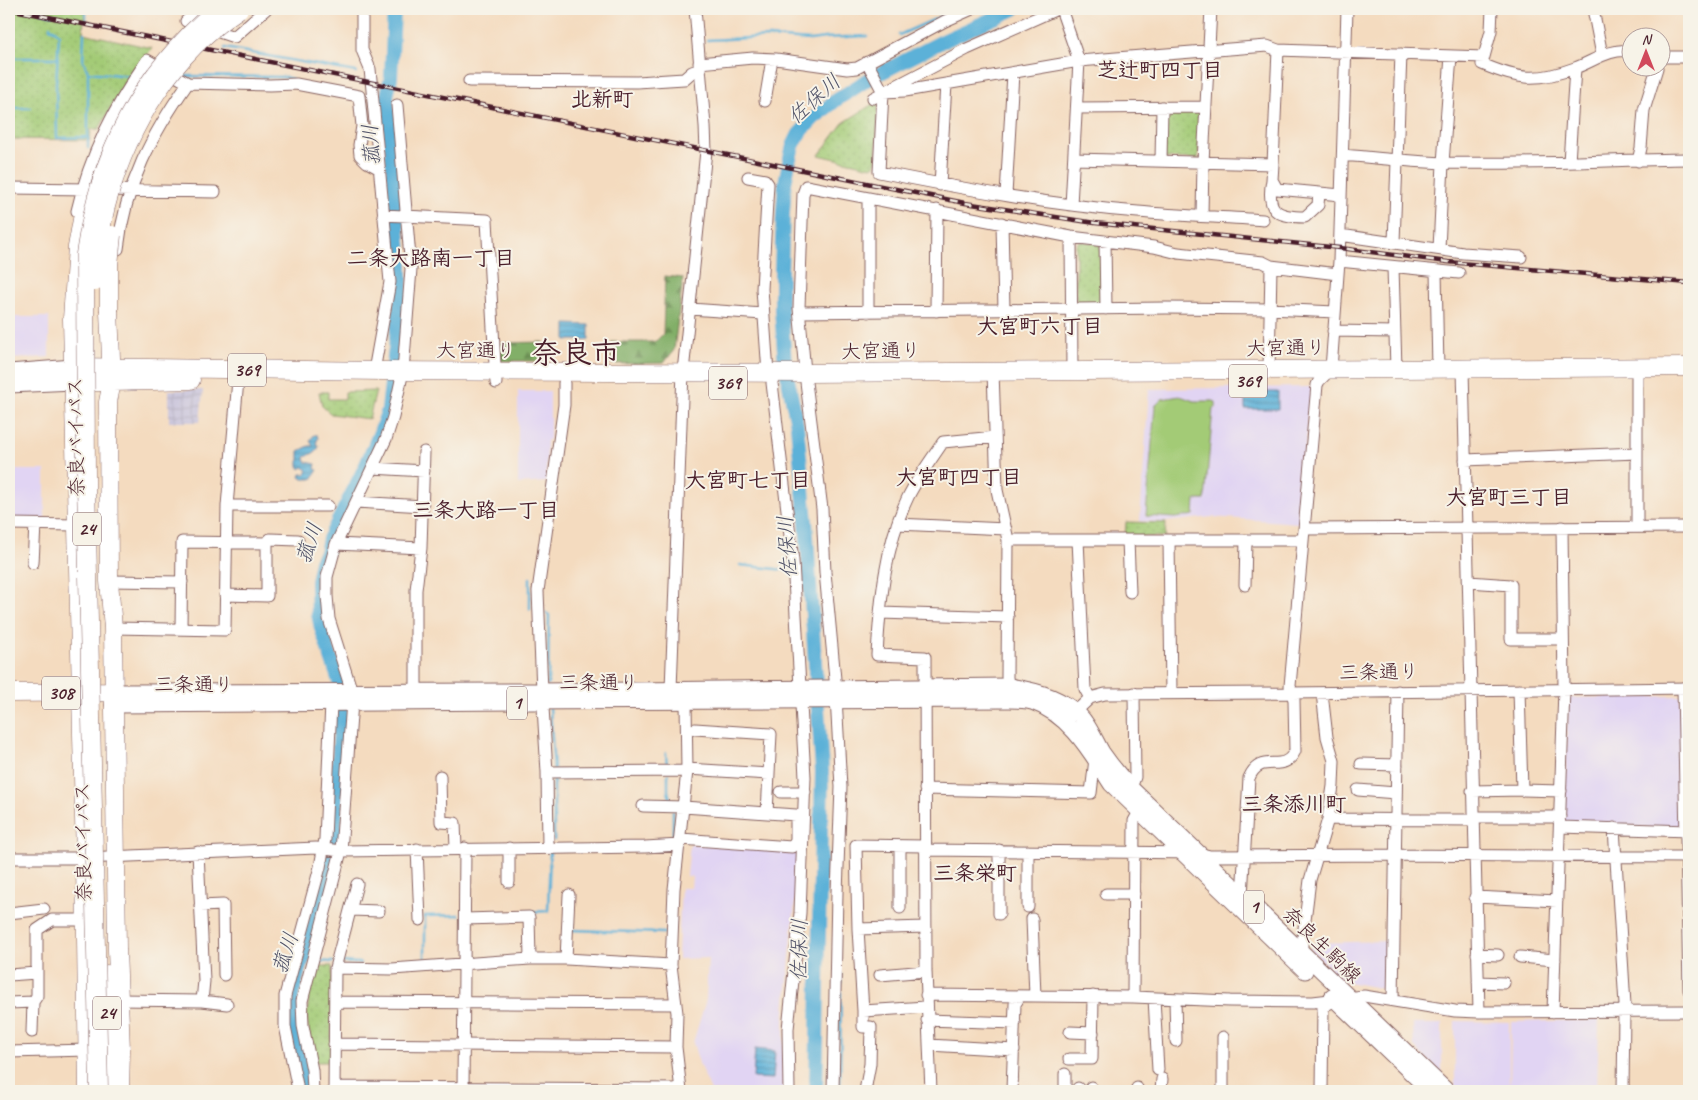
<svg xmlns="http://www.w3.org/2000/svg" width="1698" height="1100" viewBox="0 0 1698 1100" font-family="Caveat,'Klee One',sans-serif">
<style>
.built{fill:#e1d4f3}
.industrial{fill:url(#industrial-grid)}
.forest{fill:url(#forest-firs);stroke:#666749}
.park{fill:url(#park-dots);stroke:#767550}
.pitch{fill:#a3cb76;stroke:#767550}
.water{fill:url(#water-rules);stroke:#536882}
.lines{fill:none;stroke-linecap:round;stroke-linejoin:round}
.stream{stroke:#5cb1d8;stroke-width:2.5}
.river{stroke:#5cb1d8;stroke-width:14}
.minor-casing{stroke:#86615f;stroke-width:13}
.major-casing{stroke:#86615f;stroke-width:17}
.highway-casing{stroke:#86615f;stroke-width:19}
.minor{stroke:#fff;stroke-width:11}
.major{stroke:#fff;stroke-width:15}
.highway{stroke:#fff;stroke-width:18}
.rail-casing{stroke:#4a1f2b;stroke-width:4.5}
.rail{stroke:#f7f3e8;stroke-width:2.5;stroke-dasharray:8;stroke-linecap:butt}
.highway-bridge-casing{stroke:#86615f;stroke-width:19;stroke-linecap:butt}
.highway-bridge{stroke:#fff;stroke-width:18}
.labels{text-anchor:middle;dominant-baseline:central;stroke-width:4;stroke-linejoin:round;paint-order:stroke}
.shield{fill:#f7f3e8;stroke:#7e5f64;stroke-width:1}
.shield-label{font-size:19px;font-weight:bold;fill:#4a1f2b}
.street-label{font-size:20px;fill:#4a1f2b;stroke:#f7f3e8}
.neighbourhood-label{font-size:21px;font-weight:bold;fill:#4a1f2b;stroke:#f7f3e8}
.water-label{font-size:21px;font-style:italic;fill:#505268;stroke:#f7f3e8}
.town-label{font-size:30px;font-weight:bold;fill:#4a1f2b;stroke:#f7f3e8}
</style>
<defs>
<pattern id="industrial-grid" width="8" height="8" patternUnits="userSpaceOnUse" patternTransform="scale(1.25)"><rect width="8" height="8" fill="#c5c0da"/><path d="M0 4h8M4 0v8" fill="none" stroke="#aba5bb"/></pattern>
<pattern id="forest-firs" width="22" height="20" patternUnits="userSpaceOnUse" patternTransform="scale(1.25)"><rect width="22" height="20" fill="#82af67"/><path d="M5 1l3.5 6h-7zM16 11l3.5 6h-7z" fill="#6c8e55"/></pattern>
<pattern id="park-dots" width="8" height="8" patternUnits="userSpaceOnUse" patternTransform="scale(1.25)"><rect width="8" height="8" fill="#a3cb76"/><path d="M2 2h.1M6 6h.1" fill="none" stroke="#8eae66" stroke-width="1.8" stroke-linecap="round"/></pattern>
<pattern id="water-rules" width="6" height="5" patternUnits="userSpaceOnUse" patternTransform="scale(1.25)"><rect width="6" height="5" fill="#5cb1d8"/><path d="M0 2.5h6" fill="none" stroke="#4e8faf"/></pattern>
</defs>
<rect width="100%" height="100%" fill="#f7f3e8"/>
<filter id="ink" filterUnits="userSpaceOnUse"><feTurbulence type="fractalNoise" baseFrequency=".02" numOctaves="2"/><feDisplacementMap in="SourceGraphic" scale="10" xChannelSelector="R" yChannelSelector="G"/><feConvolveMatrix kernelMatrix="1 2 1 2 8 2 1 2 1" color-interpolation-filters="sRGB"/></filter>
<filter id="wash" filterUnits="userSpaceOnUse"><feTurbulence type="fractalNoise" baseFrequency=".0096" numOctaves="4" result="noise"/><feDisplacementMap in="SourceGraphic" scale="20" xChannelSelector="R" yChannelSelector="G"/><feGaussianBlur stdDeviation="1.12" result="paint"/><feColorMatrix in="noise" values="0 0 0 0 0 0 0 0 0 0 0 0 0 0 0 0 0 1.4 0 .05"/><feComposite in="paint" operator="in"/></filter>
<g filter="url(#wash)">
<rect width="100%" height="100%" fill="#f4dbbf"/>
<!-- built -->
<path class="built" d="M9,317H49V357L9,359Z
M1312,387L1310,413L1307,414V422L1308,424L1305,448L1304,451L1305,462L1300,494V501L1301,503L1299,523L1212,517L1164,522L1140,521L1149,389Z
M518,391H550V439L547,441L546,482L518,484Z
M9,470H45V519H9Z
M1680,696L1683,829L1564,824L1568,698Z
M690,844L797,851V880L784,1021V1091H711L700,1066L693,1043L706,1000L708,958L678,959L681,888H691L692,877L687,876Z
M1391,941L1390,990L1343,981L1310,949L1311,943Z
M1599,1020L1597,1088H1593V1091H1503L1510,1084L1511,1022Z
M1455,1021L1509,1022V1084L1501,1091H1459L1455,1087Z
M1413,1024H1442V1074L1414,1047Z"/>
<!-- industrial -->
<path class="industrial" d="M169,390H203L200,422H169Z"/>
<!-- forest -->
<path class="forest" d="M665,276L683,278L674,350L664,363L611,364L612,342H655L663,334Z
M543,342L544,361H500L499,343Z"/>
<!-- park -->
<path class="park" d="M9,9H85L83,33L152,48L123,87L99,129H91L90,140L9,139Z
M876,102L878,103L876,164L871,167L819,155L843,123Z
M1165,110H1201L1198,159L1164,158Z
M1079,241L1100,244L1103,302L1100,306L1080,307L1076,303V245Z
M376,391L369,419L331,414L322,406L319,392H328V399H345V392Z
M1126,522L1166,523L1165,537L1125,536Z
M315,966H332L331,1062H314L307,1019L309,994Z"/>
<!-- pitch -->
<path class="pitch" d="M1180,396L1194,401H1213L1216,402V408H1213L1205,500H1195L1194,515L1175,518L1146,516L1155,406L1162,399Z"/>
<!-- water -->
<path class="water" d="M566,324L589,325V340H566Z
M1245,392H1278V409H1245Z
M314,435H317L318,438L316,444L319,446C317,453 309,455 305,457L306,462L316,464L315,469L318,470L312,479H303L300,477L301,474H306L308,470L303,467L300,469L299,467V451L309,446H313L310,441Z
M755,1049L775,1051L773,1079L753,1078Z"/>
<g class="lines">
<!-- stream -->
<path class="stream" d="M41,9V12L52,15
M86,9V20
M50,26V28L55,30L59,35L56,84L57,138L88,137
M84,33L83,60L88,72V148
M899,35L958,9
M707,40L769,37L810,40L825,38L867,36
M225,48L356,72
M9,58H41
M44,58H57
M88,72L131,76
M185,76L284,77L292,79
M9,108H31
M367,130V138
M740,565L785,570
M797,571H809
M530,578V609
M546,613L549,615L548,685
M550,708L554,770
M666,753L667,768
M668,774V791L671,803
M554,775V840
M673,811V837
M529,912L548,911L550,851
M572,930L664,933
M316,961L333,962
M341,962L360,963
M421,962L425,961V916L459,915
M840,1091L841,974"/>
<!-- river -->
<path class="river" d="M305,1091L304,1076L293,1028L292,996L300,966L308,950L313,927L327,884L334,845L342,690L321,628L318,614L317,582L321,561L326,553L329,539L366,465L380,432L388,410L401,295V266L387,96L391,77L394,9
M816,1091L822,771L806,522L797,425L785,364L781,310V271L783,213L785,183L789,162L793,146L799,134L814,118L835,101L867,80L941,42L1014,9"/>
</g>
</g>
<g filter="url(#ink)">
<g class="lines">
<!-- minor casing -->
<g class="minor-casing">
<path id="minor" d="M201,9L186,21L234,37L266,9
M362,9V50L370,69L390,282L374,371
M1061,9L1079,61L1071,205
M1492,9L1491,31L1482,64C1519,80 1537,82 1575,68C1594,61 1610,48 1630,51
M1593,9L1602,55
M1660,57H1689
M867,62L883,92L879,172C964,189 1051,205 1138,212C1179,216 1221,217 1263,220
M699,63L753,58L776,59L847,69L857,68L945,21L972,9
M469,81L637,82L684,79L692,72L700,69
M188,83L270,85L296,84L359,96L362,126L359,145L360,155L367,162L378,168
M883,92L905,91L1079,61L1267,46L1278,50L1484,57
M873,98L967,49L1057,9
M765,101L772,59
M1077,108L1206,107
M1343,155C1377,158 1411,162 1446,163C1527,165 1608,160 1689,159
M1074,159L1273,164L1272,180L1277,189L1341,195
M1161,161L1162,107
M1638,161L1641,148L1644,110L1657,68
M1569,162L1575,68
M1273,164L1278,50
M748,177L765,180L768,184L762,289L768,373
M1272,180C1266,211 1276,217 1305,217L1318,205L1319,193
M940,185L946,84
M9,188L89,189
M105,190L215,192
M1006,195L1013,73
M868,198V312
M77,211C90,154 114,108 147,60L188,83C152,134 125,185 118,249
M383,215L487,220L496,383
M1202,215L1203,162L1211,9
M1002,223L1004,310
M1340,235L1463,253L1521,257
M1071,237L1072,371
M1105,241L1106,309
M1394,242L1401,54
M1439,249L1443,163L1451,56
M1339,261L1459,273
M1393,267L1396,369
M1436,271L1438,369
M690,309L763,314
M936,311L937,210
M800,312L1166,308L1270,309L1335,312
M1333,331L1395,332
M1463,369L1479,1012
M1269,370L1271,266
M993,371L997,490L1008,540L1007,677L1009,693
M772,383L793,561L805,777L800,913L788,1029L789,1091
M1465,460L1637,453
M372,468L424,471
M356,502L423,506
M227,506H328
M9,524L77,525
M897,524L1006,529
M1637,527V377
M1304,529L1689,527
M1008,540H1303
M1078,540L1085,689L1090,698
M1128,540L1130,592
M1169,540L1171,693
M336,544L421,548
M33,563L35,525
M109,581L182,582
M1469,582L1511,585V639H1563
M1245,585L1246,540
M225,595L267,596V543
M880,613L1008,617
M113,628L225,630L227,506L238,380
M181,629L182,542L267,543L270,539L298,540
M1683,688L1689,990
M416,690V590L421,548L424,452
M1519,690L1522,790
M1070,717L1090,698L1105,694L1291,693L1689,688
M695,729L771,734L767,813
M1361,764L1397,765
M687,769L769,774
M547,772L687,771
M440,776L441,822L455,823L456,848
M1131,788L1135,777L1134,693
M925,789L1091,793L1095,759
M1358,790L1396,793
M1472,791L1522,790L1561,791
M781,792H805
M643,806L684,807L796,815V841L792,847L681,839
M1474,817H1560
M1328,819L1474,820
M1560,827L1689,831
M1614,828L1625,1005L1624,1012L1623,1091
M925,846L856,845L858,929L863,1011L926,1007
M548,847L547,772L542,691L538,591L564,405V383
M509,848V882
M417,849L420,920
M925,850L1198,853L1210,856L1394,855L1689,857
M1028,851V907
M198,852L204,981L202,1001
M9,858H85L316,848L341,851L645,847L680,845
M1106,894H1134
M1242,896L1249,778C1261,750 1283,776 1295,751L1294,700L1290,686L1317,385L1319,381L1331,369L1339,261L1347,9
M1475,897L1557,901
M200,906L223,905L224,975
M900,908V846
M351,910L379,911
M9,913L44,909
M999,914V850
M465,919L529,917L530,959
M1032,919L1035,996
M858,929L926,927
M1301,953L1310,880L1328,819L1333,786L1334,761L1327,737L1322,693
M1477,954L1498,955
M1520,957L1555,960
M566,959L569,895
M335,968L392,969L530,959H566L671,965
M9,975L36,973
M880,975L926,971
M1478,982L1504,983
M926,995L1133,997L1230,1001L1313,1002L1364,996L1455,1011L1479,1012L1689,1011
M1133,997L1134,821L1139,812
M1154,998L1158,1070
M1175,999L1176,1041
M119,1000L202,1001L227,1004
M1393,1000L1398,691
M335,1002L676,1004
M9,1003L33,1002L37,996V930L52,920H85
M863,1011V1027H871L870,1064L865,1091
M1553,1012L1564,689L1562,527
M927,1020L1015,1023
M32,1032L33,1002
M1070,1032L1093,1033
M1223,1037V1091
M334,1044L676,1047
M929,1045L1014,1050
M9,1052L88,1050
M1069,1059H1092L1093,996
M1065,1074V1091
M334,1087L681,1089
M1091,1087V1091
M1078,1088V1091
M1137,1088V1091
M297,1091V1085L285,1026V996L320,867L325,839L331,703
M313,1091L312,1070L303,1026L302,1001L341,851L352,702V692L329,619L327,596V577L336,544L386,439L393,417L403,371L411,269L397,105
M334,1091L335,968L357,884
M463,1091L465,848
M681,1091L676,1047L677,1013L671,965L674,889L687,771L686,702L671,689L683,372L706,151L705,126L695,9
M833,1091L837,893L841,787L835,679L825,572L822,509L806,382L799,308L803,194L806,186L1071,237L1154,247L1178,253L1263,262L1271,266L1338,274
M931,1091L926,971L925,657L877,655C880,602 885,545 908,497C918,477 931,460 943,442L995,437
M1012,1091L1015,1004L1020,996
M1161,1091L1162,1079
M1322,1091L1323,1007L1333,1001"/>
</g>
<!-- major casing -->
<g class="major-casing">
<path id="major" d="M9,372L73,367
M9,385L73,382
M113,692L542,691L1009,686C1033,690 1055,695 1074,710C1087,720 1094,738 1102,752C1111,765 1120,776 1131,788L1447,1091
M113,705C412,701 710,702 1009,700C1017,700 1025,700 1032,702C1070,715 1091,753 1111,784L1305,971
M1332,997L1430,1091"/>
</g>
<!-- highway casing -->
<g class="highway-casing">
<path id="highway" d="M85,203L77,247L72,319L85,858L88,1091
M109,311L112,382L108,402L109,581L113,628L117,950L121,1050L120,1091
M73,367L383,371L806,373L1689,367
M73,382H112L191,380
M9,693L113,692
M107,974V1086"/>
</g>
<!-- minor -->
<use href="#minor" class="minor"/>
<!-- major -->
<use href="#major" class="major"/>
<!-- highway -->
<use href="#highway" class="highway"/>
<!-- rail casing -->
<g class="rail-casing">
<path id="rail" d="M9,9L965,203L1095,223L1340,248L1448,262L1689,283"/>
</g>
<!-- rail -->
<use href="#rail" class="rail"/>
<!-- highway-bridge casing -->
<g class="highway-bridge-casing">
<path id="highway-bridge" d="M95,282C98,254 100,226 108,199C129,124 173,53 239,9
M109,311V265L112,235
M99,1090L86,482L85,254C100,152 139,76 217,9"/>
</g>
<!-- highway-bridge -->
<use href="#highway-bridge" class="highway-bridge"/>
</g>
</g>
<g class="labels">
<!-- shield labels -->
<g class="shield">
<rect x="228" y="353.5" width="38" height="33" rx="4"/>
<rect x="1229" y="364.5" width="38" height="33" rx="4"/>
<rect x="709" y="366.5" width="38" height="33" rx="4"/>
<rect x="73" y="512.5" width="28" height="33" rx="4"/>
<rect x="42" y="676.5" width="38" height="33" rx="4"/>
<rect x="507" y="686.5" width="20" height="33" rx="4"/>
<rect x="1244" y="890.5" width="20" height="33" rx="4"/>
<rect x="93" y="996.5" width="28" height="33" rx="4"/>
</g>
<g class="shield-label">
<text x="247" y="370">369</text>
<text x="1248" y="381">369</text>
<text x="728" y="383">369</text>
<text x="87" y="529">24</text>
<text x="61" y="693">308</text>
<text x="517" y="703">1</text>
<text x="1254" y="907">1</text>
<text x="107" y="1013">24</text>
</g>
<!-- street labels -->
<g class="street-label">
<text transform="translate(1286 348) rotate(-1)">大宮通り</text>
<text x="476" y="350">大宮通り</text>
<text transform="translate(881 351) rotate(-1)">大宮通り</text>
<text transform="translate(76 437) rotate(-91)">奈良バイパス</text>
<text transform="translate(1379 672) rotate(-1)">三条通り</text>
<text x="599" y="682">三条通り</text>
<text x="194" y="684">三条通り</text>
<text transform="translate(83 842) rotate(-91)">奈良バイパス</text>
<text transform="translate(1322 945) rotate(44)">奈良生駒線</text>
</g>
<!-- neighbourhood labels -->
<g class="neighbourhood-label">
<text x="1160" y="70">芝辻町四丁目</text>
<text x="602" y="99">北新町</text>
<text x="431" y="258">二条大路南一丁目</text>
<text x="1040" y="326">大宮町六丁目</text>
<text x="959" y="477">大宮町四丁目</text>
<text x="748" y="480">大宮町七丁目</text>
<text x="1509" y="497">大宮町三丁目</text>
<text x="486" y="510">三条大路一丁目</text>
<text x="1294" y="804">三条添川町</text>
<text x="975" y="873">三条栄町</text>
</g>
<!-- water labels -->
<g class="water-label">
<text transform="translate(814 99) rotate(-42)">佐保川</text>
<text transform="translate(371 145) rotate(-94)">菰川</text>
<text transform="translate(309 543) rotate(-71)">菰川</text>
<text transform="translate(787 547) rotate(-94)">佐保川</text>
<text transform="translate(799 950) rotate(-89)">佐保川</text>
<text transform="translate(285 953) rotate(-72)">菰川</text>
</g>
<!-- town labels -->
<g class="town-label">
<text x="576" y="353">奈良市</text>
</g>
</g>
<!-- margin -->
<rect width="1698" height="1100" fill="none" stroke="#f7f3e8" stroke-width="30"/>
<!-- north arrow -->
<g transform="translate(1646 52)"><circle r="24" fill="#f7f3e8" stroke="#b29e9c"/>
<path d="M0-4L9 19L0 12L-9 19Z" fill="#d1495b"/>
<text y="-8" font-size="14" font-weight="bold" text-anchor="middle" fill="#4a1f2b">N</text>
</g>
</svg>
